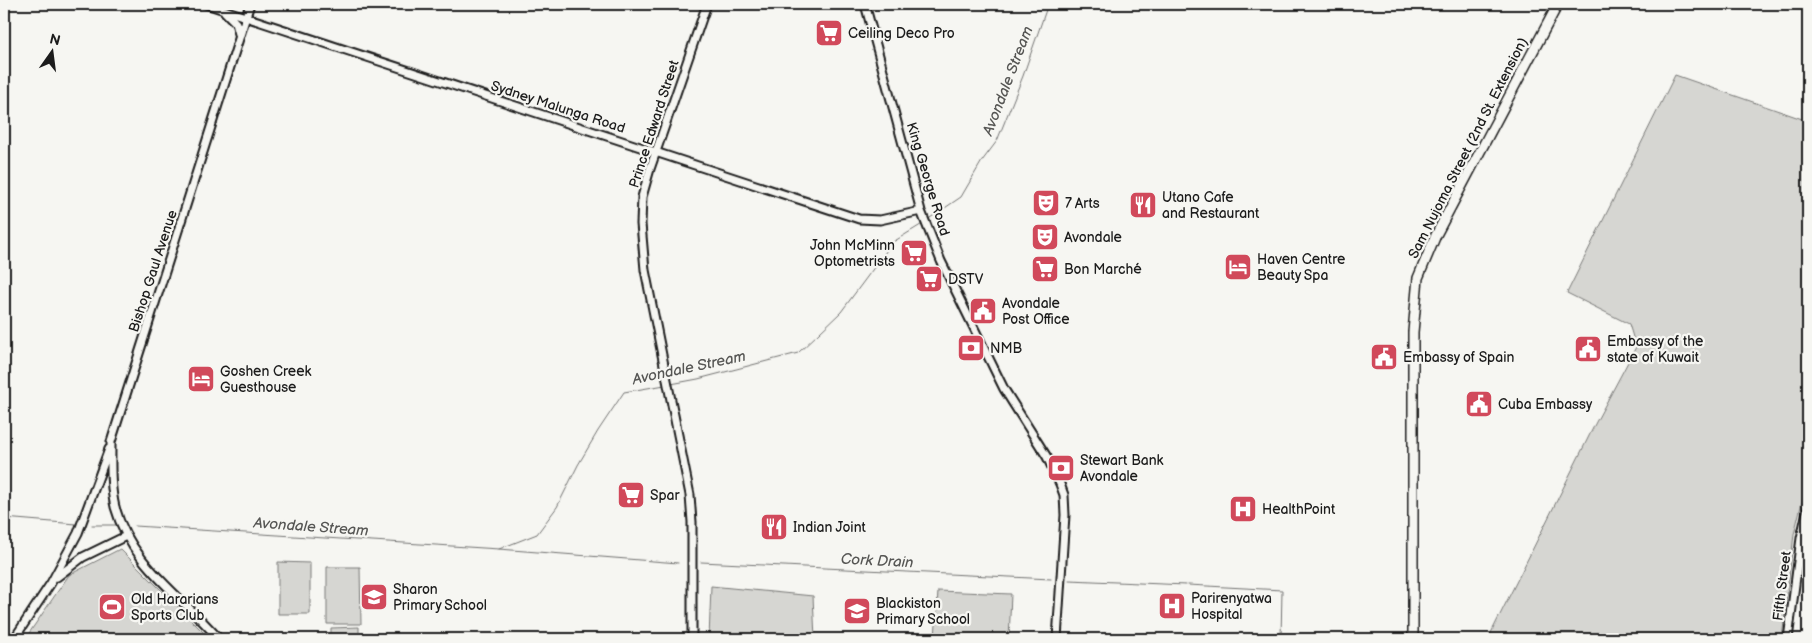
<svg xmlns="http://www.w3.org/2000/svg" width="1812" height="643" viewBox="0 0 1812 643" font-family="'Balsamiq Sans',sans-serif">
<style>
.green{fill:#d6d6d2;stroke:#797977}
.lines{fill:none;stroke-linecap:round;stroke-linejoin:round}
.stream{stroke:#727271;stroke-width:1}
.secondary-casing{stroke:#1c1c1c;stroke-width:11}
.highway-casing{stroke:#1c1c1c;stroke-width:12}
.secondary{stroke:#f6f6f2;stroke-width:7}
.highway{stroke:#f6f6f2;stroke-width:9}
.labels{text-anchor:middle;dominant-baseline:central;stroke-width:4.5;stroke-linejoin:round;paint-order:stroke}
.poi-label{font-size:14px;fill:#1c1c1c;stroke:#f6f6f2;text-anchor:start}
.street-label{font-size:14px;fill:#1c1c1c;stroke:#f6f6f2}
.water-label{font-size:15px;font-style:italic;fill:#565654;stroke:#f6f6f2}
</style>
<rect width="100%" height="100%" fill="#f6f6f2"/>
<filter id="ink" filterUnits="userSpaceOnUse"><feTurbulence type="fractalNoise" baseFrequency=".02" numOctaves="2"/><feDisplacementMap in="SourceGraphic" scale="10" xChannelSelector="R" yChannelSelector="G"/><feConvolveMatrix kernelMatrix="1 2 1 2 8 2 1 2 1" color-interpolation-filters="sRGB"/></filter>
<g filter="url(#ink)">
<!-- green -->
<path class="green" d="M1675,75L1808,121V478L1794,534L1782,639H1488L1596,422L1636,347L1629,324L1567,293Z
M120,549L210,639H25L69,575Z
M278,562L310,563V614H278Z
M327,567H360L361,624H327Z
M711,586L813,596L815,639H709Z
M938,591L1011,594L1009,639H935Z
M359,627V639H331V628Z"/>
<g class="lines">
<!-- stream -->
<path class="stream" d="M927,220L961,197L982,161L997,141L1023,76L1048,4
M671,384L698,379L798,353L841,312L893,242L924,223
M4,518L76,524
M92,525H115
M135,526L499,549L537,534L557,507L578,465L598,431L624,392L665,385
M499,549L678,563
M701,562L1051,579
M1069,580L1186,585
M1188,585L1282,590L1281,639"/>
<!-- secondary casing -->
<g class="secondary-casing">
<path id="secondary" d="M206,4L859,219L880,220L921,211
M865,4L921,211L941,261L1004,389L1047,457L1060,484L1064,495L1065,515L1057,639
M225,12L236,23L239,34
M57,577L83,557L126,536
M14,639L51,583L78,533L109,449
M219,639C182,596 131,565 115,507C110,486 111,464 111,442L250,4
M692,639V522L690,495L645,270L641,224L642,197L650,169L707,4
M1788,639L1801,538L1808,507"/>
</g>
<!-- highway casing -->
<g class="highway-casing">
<path id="highway" d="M1413,639V332L1418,278L1436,235L1558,4"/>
</g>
<!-- secondary -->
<use href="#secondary" class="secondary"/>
<!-- highway -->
<use href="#highway" class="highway"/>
</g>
</g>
<!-- icons -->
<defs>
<g id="supermarket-square" transform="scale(1.4375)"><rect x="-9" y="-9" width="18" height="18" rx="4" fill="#d1495b" stroke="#f6f6f2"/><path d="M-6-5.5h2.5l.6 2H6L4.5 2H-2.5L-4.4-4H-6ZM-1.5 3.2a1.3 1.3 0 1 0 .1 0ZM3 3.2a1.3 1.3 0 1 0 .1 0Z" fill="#fff"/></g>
<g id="theatre-square" transform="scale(1.4375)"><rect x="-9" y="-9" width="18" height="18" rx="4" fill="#d1495b" stroke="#f6f6f2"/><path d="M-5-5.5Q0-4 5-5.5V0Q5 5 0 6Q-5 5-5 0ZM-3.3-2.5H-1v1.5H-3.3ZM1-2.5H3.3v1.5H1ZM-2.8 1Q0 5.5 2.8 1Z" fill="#fff"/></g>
<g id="restaurant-square" transform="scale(1.4375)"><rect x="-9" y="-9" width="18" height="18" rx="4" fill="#d1495b" stroke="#f6f6f2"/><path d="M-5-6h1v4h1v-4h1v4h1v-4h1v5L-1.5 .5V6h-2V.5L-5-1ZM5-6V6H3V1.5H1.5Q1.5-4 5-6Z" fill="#fff"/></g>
<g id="hotel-square" transform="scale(1.4375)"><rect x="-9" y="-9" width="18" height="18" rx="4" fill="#d1495b" stroke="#f6f6f2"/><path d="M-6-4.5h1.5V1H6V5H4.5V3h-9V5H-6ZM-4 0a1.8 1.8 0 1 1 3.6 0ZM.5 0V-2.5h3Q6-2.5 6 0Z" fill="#fff"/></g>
<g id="civic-square" transform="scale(1.4375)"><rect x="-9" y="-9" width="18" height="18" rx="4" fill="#d1495b" stroke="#f6f6f2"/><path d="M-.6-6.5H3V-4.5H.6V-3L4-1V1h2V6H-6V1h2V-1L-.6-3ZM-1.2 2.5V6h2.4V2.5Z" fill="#fff"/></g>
<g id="bank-square" transform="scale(1.4375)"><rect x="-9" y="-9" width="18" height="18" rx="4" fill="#d1495b" stroke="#f6f6f2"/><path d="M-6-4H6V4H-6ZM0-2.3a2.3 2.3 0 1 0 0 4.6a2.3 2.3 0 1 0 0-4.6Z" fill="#fff"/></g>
<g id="hospital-square" transform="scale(1.4375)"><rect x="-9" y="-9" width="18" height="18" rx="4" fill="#d1495b" stroke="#f6f6f2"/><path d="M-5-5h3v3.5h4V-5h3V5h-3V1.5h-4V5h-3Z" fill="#fff"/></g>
<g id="school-square" transform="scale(1.4375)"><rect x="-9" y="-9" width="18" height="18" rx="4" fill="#d1495b" stroke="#f6f6f2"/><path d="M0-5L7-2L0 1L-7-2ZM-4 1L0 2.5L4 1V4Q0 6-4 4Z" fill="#fff"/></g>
<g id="stadium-square" transform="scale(1.4375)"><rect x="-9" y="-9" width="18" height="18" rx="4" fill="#d1495b" stroke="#f6f6f2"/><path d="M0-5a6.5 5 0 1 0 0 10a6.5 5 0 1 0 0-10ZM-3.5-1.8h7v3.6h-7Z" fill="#fff"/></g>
</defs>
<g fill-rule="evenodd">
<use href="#supermarket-square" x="829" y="33"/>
<use href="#theatre-square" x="1046" y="203"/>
<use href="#restaurant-square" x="1143" y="205"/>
<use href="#theatre-square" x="1045" y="237"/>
<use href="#supermarket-square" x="914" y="253"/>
<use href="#hotel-square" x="1238" y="267"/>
<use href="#supermarket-square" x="1045" y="269"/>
<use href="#supermarket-square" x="929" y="279"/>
<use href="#civic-square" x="983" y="311"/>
<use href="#bank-square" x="971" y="348"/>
<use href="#civic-square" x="1588" y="349"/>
<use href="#civic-square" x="1384" y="357"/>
<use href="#hotel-square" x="201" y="379"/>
<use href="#civic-square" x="1479" y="404"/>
<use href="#bank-square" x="1061" y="468"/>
<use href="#supermarket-square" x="631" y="495"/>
<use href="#hospital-square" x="1243" y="509"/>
<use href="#restaurant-square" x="774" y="527"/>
<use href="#school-square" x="374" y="597"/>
<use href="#hospital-square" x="1172" y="606"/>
<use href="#stadium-square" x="112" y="607"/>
<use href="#school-square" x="857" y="611"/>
</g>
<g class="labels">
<!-- poi labels -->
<g class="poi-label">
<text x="848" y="33">Ceiling Deco Pro</text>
<text x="1162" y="197">Utano Cafe<tspan x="1162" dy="16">and Restaurant</tspan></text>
<text x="1065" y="203">7 Arts</text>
<text x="1064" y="237">Avondale</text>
<text x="895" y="245" text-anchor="end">John McMinn<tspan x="895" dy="16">Optometrists</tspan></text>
<text x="1257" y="259">Haven Centre<tspan x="1257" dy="16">Beauty Spa</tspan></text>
<text x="1064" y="269">Bon Marché</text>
<text x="948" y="279">DSTV</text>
<text x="1002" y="303">Avondale<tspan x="1002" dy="16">Post Office</tspan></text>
<text x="1607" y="341">Embassy of the<tspan x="1607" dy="16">state of Kuwait</tspan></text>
<text x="990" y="348">NMB</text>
<text x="1403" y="357">Embassy of Spain</text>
<text x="220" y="371">Goshen Creek<tspan x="220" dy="16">Guesthouse</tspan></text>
<text x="1498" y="404">Cuba Embassy</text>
<text x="1080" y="460">Stewart Bank<tspan x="1080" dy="16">Avondale</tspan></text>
<text x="650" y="495">Spar</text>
<text x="1262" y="509">HealthPoint</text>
<text x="793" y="527">Indian Joint</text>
<text x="393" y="589">Sharon<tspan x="393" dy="16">Primary School</tspan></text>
<text x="1191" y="598">Parirenyatwa<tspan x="1191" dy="16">Hospital</tspan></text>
<text x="131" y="599">Old Hararians<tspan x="131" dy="16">Sports Club</tspan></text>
<text x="876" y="603">Blackiston<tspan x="876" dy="16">Primary School</tspan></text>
</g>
<!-- street labels -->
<g class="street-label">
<text transform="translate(558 107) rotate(18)">Sydney Malunga Road</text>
<text transform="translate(654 124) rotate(-72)">Prince Edward Street</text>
<text transform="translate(1468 148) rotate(-63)">Sam Nujoma Street (2nd St. Extension)</text>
<text transform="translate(928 179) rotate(73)">King George Road</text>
<text transform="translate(153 271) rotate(-72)">Bishop Gaul Avenue</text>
<text transform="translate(1782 586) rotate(-83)">Fifth Street</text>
</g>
<!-- water labels -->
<g class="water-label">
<text transform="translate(1008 81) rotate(-69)">Avondale Stream</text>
<text transform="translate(689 368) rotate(-12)">Avondale Stream</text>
<text transform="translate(311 527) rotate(4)">Avondale Stream</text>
<text transform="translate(877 561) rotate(3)">Cork Drain</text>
</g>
</g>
<!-- margin -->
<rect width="1812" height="643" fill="none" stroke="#f6f6f2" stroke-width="20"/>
<rect x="10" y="10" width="1792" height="623" fill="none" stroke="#1c1c1c" stroke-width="2" filter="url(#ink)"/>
<!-- north arrow -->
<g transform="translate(52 52) rotate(14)" stroke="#f6f6f2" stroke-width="4" paint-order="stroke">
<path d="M0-4L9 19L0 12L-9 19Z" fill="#1c1c1c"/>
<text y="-8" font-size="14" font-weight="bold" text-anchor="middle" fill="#1c1c1c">N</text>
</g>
</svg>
